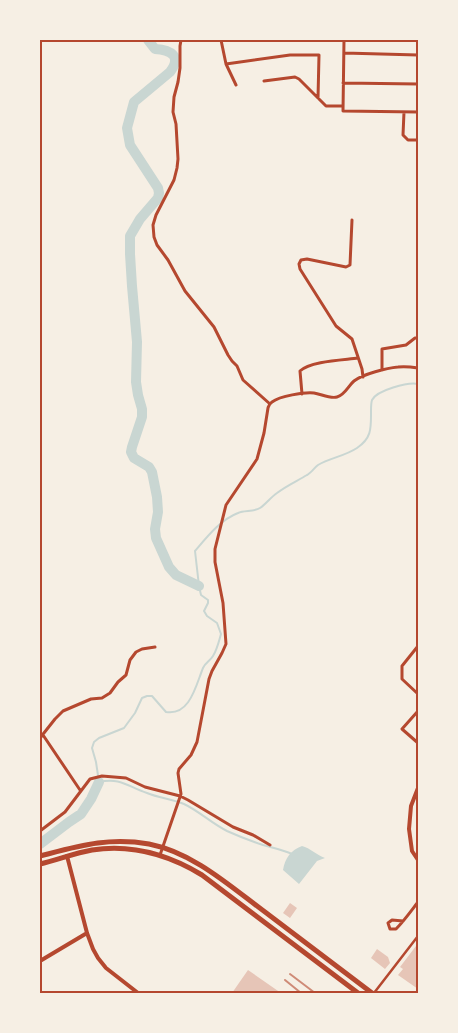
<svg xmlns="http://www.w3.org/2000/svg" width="458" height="1033" viewBox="0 0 458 1033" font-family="Montserrat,sans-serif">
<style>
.water{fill:#c9d6d2}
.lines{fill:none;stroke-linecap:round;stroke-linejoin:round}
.stream{stroke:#c9d6d2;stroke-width:2}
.river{stroke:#c9d6d2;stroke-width:10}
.building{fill:#e6c5b7}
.pedestrian{stroke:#b5482f;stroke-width:2.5}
.minor{stroke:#b5482f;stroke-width:3}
.tertiary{stroke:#b5482f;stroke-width:4}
.primary{stroke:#b5482f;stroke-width:5}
.rail{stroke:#cf8b77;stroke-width:2}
.neatline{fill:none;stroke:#b5482f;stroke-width:2}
</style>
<rect width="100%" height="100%" fill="#f6efe4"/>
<!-- water -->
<path class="water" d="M302,846C310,848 317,855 325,858L317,861L299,884L283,870C285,858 291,850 302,846Z"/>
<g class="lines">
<!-- stream -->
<path class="stream" d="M292,854C283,850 273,848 263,845C251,841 238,836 227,831C211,823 199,811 184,804C172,799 159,798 147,793C128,787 121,777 99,782L96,762L92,748L94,742L99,738L124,728L135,713L142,698L147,696H152L166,712C190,716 196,685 203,668C205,663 210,661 213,656C217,650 219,641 221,634L217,623L207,616L204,611L208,603V600L201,595L199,586L195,551C207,537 220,520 238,513C244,510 254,512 260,508C266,504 271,497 277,493C286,486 297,481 307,475C311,473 314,468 318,465C330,458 345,456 357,448C372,438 371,428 371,411C371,408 371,403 372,400C377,390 408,382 418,384"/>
<!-- river -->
<path class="river" d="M148,40L155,49C171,50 182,56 170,72L134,102L127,128L130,145L158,188L159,193L158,198L140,219L130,236V254L132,286L137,342L136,382L138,395L142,409V417L132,447L131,452L134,458L149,467L152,472L157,497L158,512L155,529L156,538L169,567L176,575L199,586
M40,844L69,822L81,814L91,799L99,782"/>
</g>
<!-- building -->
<path class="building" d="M290,903L297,908L290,918L283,913Z
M416,946L418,948V989L398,975L403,969L400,967Z
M377,949L388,957L390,963L385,969L371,958Z
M248,970L281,993H232Z"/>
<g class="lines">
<!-- pedestrian -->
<path class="pedestrian" d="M374,993L418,936"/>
<!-- minor -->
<path class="minor" d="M181,40L180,46V68L178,82L174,97L173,112L176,124L178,159L177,168L174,180L156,215L153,225L154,237L157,245L168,260L185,291L214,327L228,355L232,361L237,366L243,380L270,404
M221,40L226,64L236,85
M344,40L343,111L418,112
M344,53L418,55
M226,64L290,55H319L318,98
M264,81L295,77L299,79L326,106H343
M343,83L418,84
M404,112L403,135L408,140H418
M352,220L350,265L346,267L307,259L301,260L299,264L300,269L336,326L352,339L362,369L363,377
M382,370V349L406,345L415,338H418
M302,394L300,371C310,361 343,360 358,358
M418,646L402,666V679L418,694
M418,711L402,729L418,743
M43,735L80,790
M40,738L55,719L63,711L91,699L102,698L110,693L118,682L126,675L130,660L136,652L142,649L155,647
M40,831L65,812L90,779L102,776L126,778L145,787L180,796L188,800L233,827L253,835L270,845
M160,855L181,794L178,773L179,769L191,755L197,742L209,679L212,671L222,653L226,644L223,603L215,562V549L226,505L257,459L264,433L268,408C269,405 269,404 272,402C280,396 304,392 314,393C321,394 330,399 337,397C345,395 348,386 354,381C363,374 387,368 398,367C405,366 412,367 418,368
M403,921L392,920L388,923L390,929H396C404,921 411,911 418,902"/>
<!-- tertiary -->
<path class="tertiary" d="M418,788L411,806L409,829L412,851L418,860
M67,856L87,933L93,949L98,958L106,968L138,993
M40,961L87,933"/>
<!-- primary -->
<path class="primary" d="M40,856C79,846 108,837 149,844C195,853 232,888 269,915C303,941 338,967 372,993
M40,864C57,860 75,853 92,850C131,844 169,855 202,875L358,993"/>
<!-- rail -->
<path class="rail" d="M290,974L315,993
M285,980L301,993"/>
</g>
<!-- border -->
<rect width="458" height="1033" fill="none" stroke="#f6efe4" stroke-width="82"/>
<rect x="41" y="41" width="376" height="951" class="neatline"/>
</svg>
